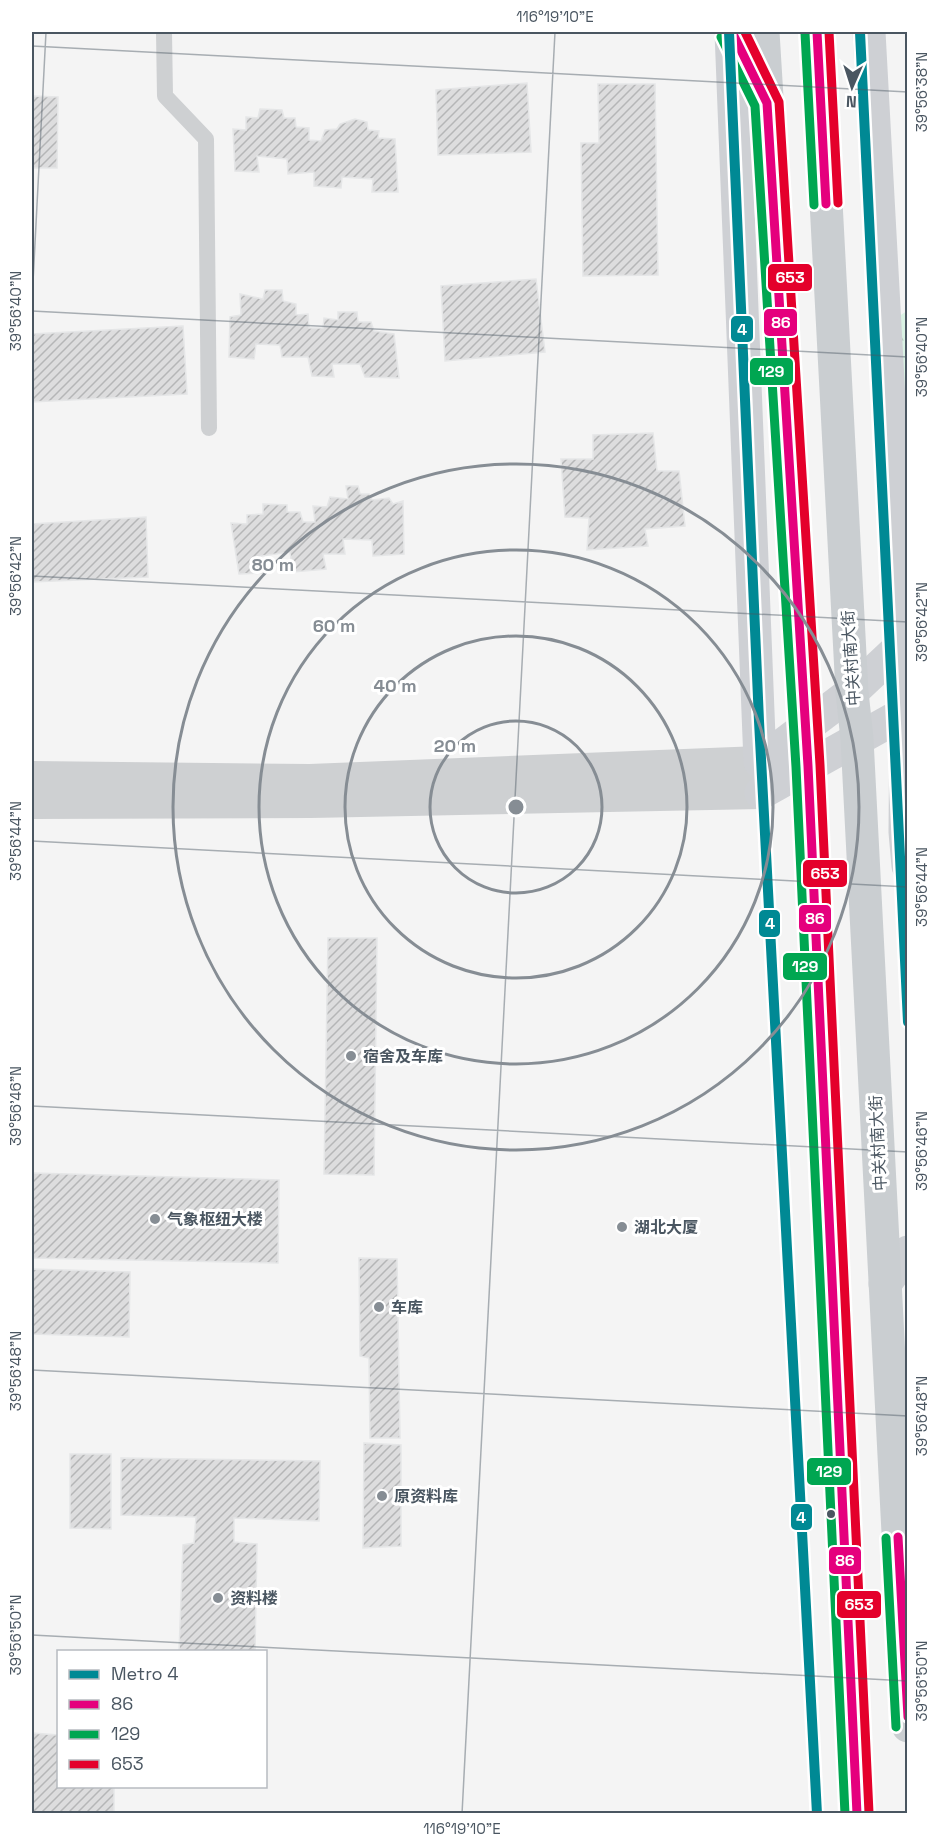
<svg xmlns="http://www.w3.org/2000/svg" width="939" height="1845" viewBox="0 0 939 1845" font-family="'Space Grotesk','Noto Sans SC',sans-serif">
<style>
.forest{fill:url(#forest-firs)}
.building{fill:url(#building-hatch);stroke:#e5e6e7;stroke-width:1.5}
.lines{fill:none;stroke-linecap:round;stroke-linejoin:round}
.lane{stroke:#ced0d2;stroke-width:16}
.street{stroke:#ced0d2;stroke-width:32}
.secondary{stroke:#ced0d4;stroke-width:33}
.primary{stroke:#caced1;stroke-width:33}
.bus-1-casing{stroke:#fff;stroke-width:14}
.bus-2-casing{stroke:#fff;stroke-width:14}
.bus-3-casing{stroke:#fff;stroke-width:14}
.bus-1{stroke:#e5007d;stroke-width:9}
.bus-2{stroke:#00a651;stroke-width:9}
.bus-3{stroke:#e4002b;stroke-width:9}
.metro-1-casing{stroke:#fff;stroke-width:15}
.metro-1{stroke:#008994;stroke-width:10}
.ticks{fill:none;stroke:#4a5661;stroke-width:1.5;stroke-opacity:0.45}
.ring{fill:none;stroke:#868d94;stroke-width:3}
.poi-dot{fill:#868d94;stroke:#fff;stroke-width:2}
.bus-dot{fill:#4a5661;stroke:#fff;stroke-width:2}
.labels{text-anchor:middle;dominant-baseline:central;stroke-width:6;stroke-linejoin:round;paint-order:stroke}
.street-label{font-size:16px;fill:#4a5661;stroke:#fff}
.poi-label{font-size:16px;font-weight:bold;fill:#4a5661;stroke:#fff;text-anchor:start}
.centre{fill:#868d94;stroke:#fff;stroke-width:3}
.ring-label{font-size:18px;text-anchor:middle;font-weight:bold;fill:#868d94;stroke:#fff;stroke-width:6;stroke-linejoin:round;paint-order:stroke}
.line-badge{stroke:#fff;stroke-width:2}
.badge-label{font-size:16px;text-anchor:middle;font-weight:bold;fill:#fff}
.neatline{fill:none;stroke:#4a5661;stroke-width:2}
.ticks-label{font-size:15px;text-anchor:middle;fill:#4a5661}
</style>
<defs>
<pattern id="forest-firs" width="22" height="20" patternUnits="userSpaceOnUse" patternTransform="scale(1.5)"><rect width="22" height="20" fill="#d9f2e3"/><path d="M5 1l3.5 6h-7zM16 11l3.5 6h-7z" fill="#b2c7bb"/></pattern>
<pattern id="building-hatch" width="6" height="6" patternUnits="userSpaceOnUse" patternTransform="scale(1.5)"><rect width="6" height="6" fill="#ddddde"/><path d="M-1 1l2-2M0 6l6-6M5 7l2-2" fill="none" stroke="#b5b6b7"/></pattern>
</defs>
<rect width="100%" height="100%" fill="#f4f4f4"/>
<!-- forest -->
<path class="forest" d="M907,311V556L893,320Z"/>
<!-- building -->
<path class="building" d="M527,83L531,152L438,155L436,90Z
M598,84H655L658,275L583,276L581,143H599Z
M32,96L58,97L57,168H32Z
M260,109L282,110L284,118H295L296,127L309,128V140L321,141L325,130L337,129L340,124L355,119L367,122L368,130L379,131L378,138L395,139L398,192H372L373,179L342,177L341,188L314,186V172L288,174L287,159L257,156L259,172L235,171L233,129L246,130V117L258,118Z
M536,279L545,352L445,361L441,286Z
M265,290H282L283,301L296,304V315L308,314L309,328H323L324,318L338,320V312H357L358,322H371L374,331L394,334L399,378L365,377L360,364H332L334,377L312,376L308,357H282L280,345L256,344L254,359L229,357L230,317L241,315L240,294L263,299Z
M183,326L187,394L32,402V334Z
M653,433L657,471H679L685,526L645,529L648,546L587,550L589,518L565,517L561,459H593V435Z
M346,486H358L360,494H369L372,500L389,498L393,504L403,501L404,554L373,556L372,540L343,539L345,554H323L326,569L293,572L290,552L261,556L266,573L239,574L231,523L247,524V515L263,514V504L287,505V512H300L303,522H315L313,506L327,507L330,497L348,499Z
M146,517L148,577L32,582V524Z
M328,938H377L374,1175L324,1174Z
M32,1173L279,1180L278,1263L32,1258Z
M359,1258L397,1259L400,1438H370L369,1358L360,1356Z
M32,1269L130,1272L129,1337L32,1334Z
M364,1443L401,1445V1546L363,1548Z
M70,1454H111V1529L70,1528Z
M121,1458L320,1461L319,1521L234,1518V1542L257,1544L255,1652H179L183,1545L194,1543L196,1517L121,1515Z
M32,1733L58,1735V1786H114V1814H32Z"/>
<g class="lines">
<!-- lane -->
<path class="lane" d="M164,32L165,96L206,139L209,428"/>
<!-- street -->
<path class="street" d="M32,777L310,780L760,762
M32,803L311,802L761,793"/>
<!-- secondary -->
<path class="secondary" d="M731,32L760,762
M869,32L906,711L905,832L908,866
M760,762L852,692L901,646H908
M761,793L908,711
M885,1284L908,1252"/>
<!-- primary -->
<path class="primary" d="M732,32L761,91
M763,32L808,766L857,1814
M817,32L852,692L857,739L908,1726"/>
<!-- bus-1 casing -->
<g class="bus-1-casing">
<path id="bus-1" d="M732,32L767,103L808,766L857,1814
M817,32L826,204
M898,1537L908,1717"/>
</g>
<!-- bus-2 casing -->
<g class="bus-2-casing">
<path id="bus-2" d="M805,33L814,205
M721,37L755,106L796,767L845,1814
M886,1538L896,1727"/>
</g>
<!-- bus-3 casing -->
<g class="bus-3-casing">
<path id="bus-3" d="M745,32L779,102L820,765L869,1813
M829,32L838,203"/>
</g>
<!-- bus-1 -->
<use href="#bus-1" class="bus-1"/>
<!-- bus-2 -->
<use href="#bus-2" class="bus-2"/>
<!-- bus-3 -->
<use href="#bus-3" class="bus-3"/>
<!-- metro-1 casing -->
<g class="metro-1-casing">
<path id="metro-1" d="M729,32L759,721L817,1814
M860,32L908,1022"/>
</g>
<!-- metro-1 -->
<use href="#metro-1" class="metro-1"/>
</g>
<!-- ticks -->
<path class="ticks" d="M32,46L908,92M32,301L46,32M32,311L908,357M32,576L908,622M32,841L908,887M32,1106L908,1152M32,1370L908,1416M32,1635L908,1681M462,1814L555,32"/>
<!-- distance rings -->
<g class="ring">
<circle cx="516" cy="807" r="86"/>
<circle cx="516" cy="807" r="171"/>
<circle cx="516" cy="807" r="257"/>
<circle cx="516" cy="807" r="343"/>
</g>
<!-- markers -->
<g class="poi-dot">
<circle cx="351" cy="1056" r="6"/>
<circle cx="155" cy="1219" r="6"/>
<circle cx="622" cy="1227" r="6"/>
<circle cx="379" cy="1307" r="6"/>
<circle cx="382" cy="1496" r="6"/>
<circle cx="218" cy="1598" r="6"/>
</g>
<circle class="bus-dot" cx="831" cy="1514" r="5"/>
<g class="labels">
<!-- street labels -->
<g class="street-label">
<text transform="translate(851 658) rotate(-94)">中关村南大街</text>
<text transform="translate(878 1143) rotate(-93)">中关村南大街</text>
</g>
<!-- poi labels -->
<g class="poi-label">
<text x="363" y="1056">宿舍及车库</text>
<text x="167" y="1219">气象枢纽大楼</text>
<text x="634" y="1227">湖北大厦</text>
<text x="391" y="1307">车库</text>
<text x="394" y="1496">原资料库</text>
<text x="230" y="1598">资料楼</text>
</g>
</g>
<circle cx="516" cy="807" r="9" class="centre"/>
<g class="ring-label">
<text x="273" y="571">80 m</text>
<text x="334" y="632">60 m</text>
<text x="395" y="692">40 m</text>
<text x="455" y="752">20 m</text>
</g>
<g class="line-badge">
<rect x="767" y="263" width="46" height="29" rx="6" fill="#e4002b"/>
<rect x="763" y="308" width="35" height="29" rx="6" fill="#e5007d"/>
<rect x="730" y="315" width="24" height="28" rx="6" fill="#008994"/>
<rect x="749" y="357" width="45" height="29" rx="6" fill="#00a651"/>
<rect x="802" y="859" width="46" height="29" rx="6" fill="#e4002b"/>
<rect x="798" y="904" width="34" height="29" rx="6" fill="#e5007d"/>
<rect x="758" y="909" width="23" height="29" rx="6" fill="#008994"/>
<rect x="782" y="952" width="46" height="29" rx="6" fill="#00a651"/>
<rect x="806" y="1457" width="46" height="29" rx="6" fill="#00a651"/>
<rect x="790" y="1503" width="23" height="28" rx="6" fill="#008994"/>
<rect x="828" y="1546" width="34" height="29" rx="6" fill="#e5007d"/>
<rect x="836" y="1590" width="46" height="29" rx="6" fill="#e4002b"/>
</g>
<g class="badge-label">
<text x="790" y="283">653</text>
<text x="781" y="328">86</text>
<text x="742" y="335">4</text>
<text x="771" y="377">129</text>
<text x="825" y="879">653</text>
<text x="815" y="924">86</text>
<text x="770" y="929">4</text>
<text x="805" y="972">129</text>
<text x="829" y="1477">129</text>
<text x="801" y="1523">4</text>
<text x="845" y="1566">86</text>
<text x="859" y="1610">653</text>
</g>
<!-- border -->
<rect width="939" height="1845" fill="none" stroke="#ffffff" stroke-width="66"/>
<!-- legend -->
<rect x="57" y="1650" width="210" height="138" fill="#ffffff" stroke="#b7bbc0" stroke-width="1.5"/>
<rect x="69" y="1670" width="30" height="9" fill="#008994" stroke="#b7bbc0" stroke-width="1.5"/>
<text x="111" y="1680" font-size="18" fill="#4a5661">Metro 4</text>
<rect x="69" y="1700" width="30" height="9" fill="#e5007d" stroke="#b7bbc0" stroke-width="1.5"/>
<text x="111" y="1710" font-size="18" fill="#4a5661">86</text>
<rect x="69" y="1730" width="30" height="9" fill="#00a651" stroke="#b7bbc0" stroke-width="1.5"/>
<text x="111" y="1740" font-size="18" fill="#4a5661">129</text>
<rect x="69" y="1760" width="30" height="9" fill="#e4002b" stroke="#b7bbc0" stroke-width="1.5"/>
<text x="111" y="1770" font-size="18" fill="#4a5661">653</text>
<!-- north arrow -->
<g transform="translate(852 87) rotate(183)" stroke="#ffffff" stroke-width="4.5" paint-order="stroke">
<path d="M0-4.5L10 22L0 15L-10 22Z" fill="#4a5661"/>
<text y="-9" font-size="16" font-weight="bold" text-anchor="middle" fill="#4a5661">N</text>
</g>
<rect x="33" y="33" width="873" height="1779" class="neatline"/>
<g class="ticks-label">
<text x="555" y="22">116°19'10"E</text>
<text transform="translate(922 92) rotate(-90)" y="5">39°56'38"N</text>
<text transform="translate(16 311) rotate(-90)" y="5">39°56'40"N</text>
<text transform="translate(922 357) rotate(-90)" y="5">39°56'40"N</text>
<text transform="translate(16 576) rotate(-90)" y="5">39°56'42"N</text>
<text transform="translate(922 622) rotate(-90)" y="5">39°56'42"N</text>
<text transform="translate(16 841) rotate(-90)" y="5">39°56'44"N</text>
<text transform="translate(922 887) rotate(-90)" y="5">39°56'44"N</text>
<text transform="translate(16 1106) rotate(-90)" y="5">39°56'46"N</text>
<text transform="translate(922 1151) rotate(-90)" y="5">39°56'46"N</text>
<text transform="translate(16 1371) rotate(-90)" y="5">39°56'48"N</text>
<text transform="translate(922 1416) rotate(-90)" y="5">39°56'48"N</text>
<text transform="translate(16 1635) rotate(-90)" y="5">39°56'50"N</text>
<text transform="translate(922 1681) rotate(-90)" y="5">39°56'50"N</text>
<text x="462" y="1834">116°19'10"E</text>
</g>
</svg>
